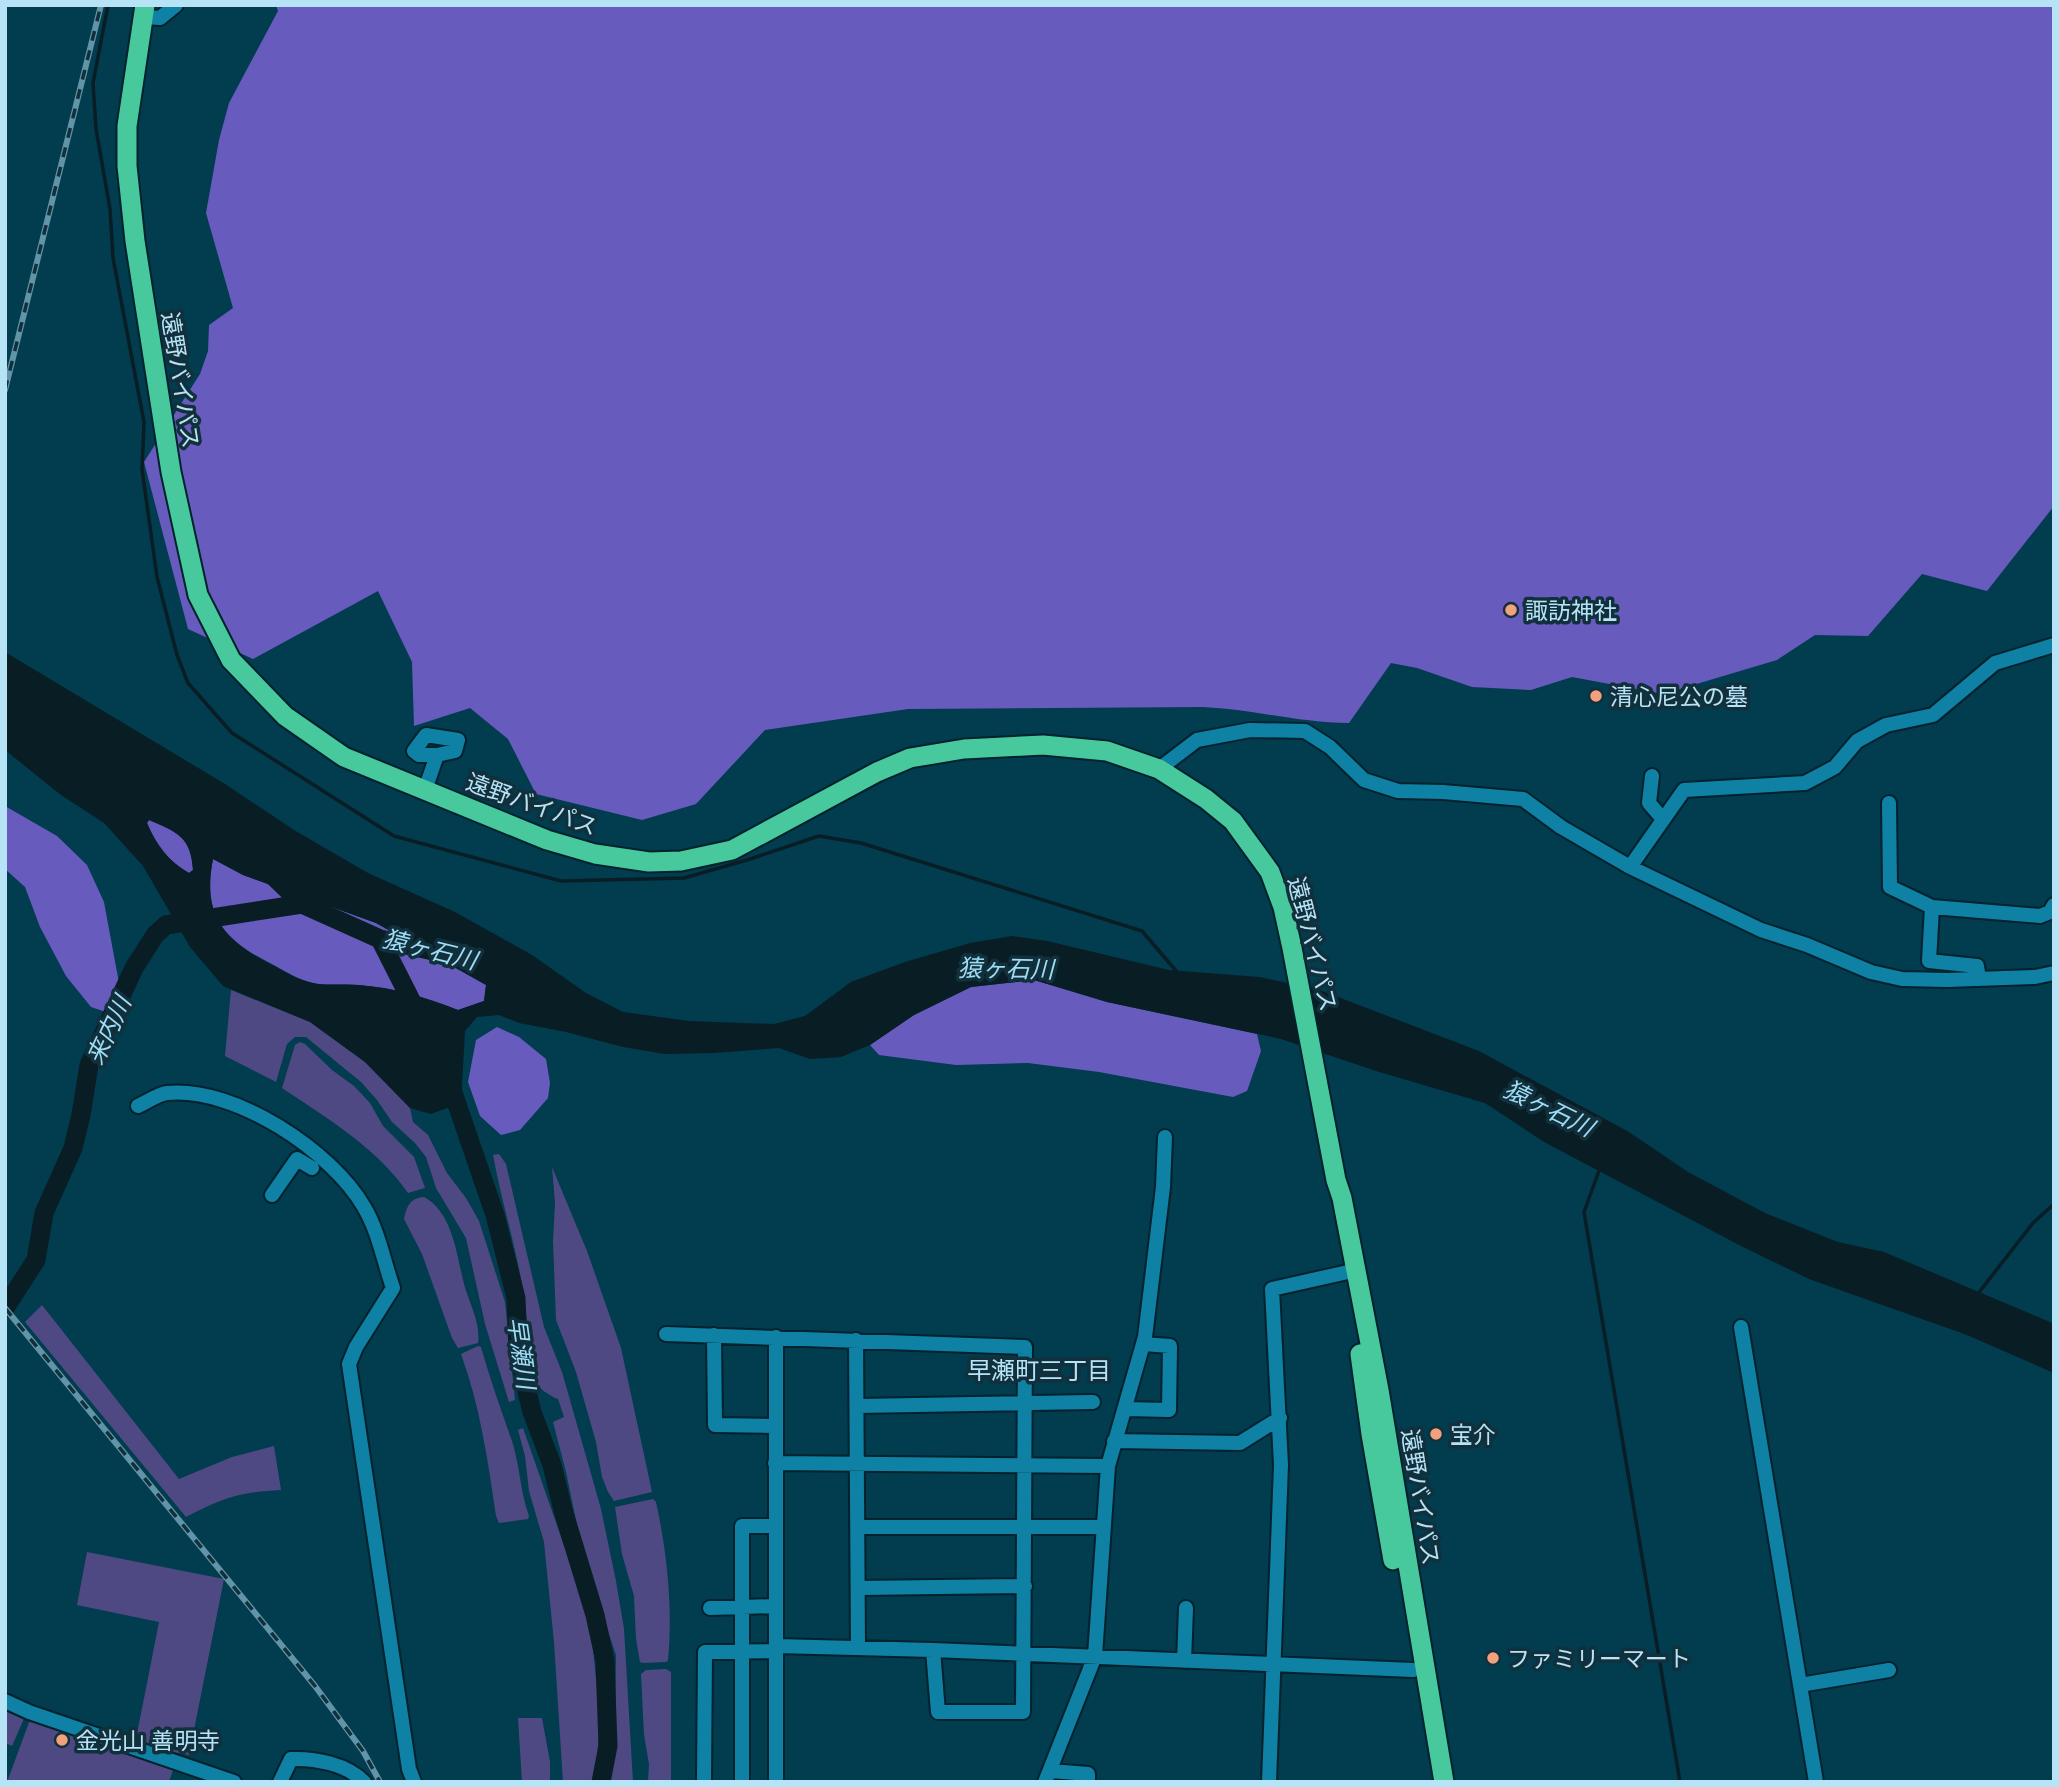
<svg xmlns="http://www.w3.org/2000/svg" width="2059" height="1787" viewBox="0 0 2059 1787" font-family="Quicksand,'Noto Sans JP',sans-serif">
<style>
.green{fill:#4f4983}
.forest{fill:#685bbe}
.water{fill:#091d25;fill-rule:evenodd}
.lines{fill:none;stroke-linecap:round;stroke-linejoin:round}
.stream{stroke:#091d25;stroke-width:3.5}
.river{stroke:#091d25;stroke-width:19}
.minor-casing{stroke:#02222d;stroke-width:18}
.highway-casing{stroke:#02222d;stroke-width:23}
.minor{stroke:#0f81a5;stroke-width:14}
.highway{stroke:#48c99d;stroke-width:19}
.rail-casing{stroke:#6194a7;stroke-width:6}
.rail{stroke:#12303c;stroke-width:3.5;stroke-dasharray:10;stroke-linecap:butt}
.poi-dot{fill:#f1a17b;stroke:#12303c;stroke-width:2.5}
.labels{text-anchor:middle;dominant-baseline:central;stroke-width:7;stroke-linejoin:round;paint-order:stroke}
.street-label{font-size:23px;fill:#b7e3f6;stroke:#12303c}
.poi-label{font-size:23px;fill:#b7e3f6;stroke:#12303c;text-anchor:start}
.water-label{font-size:24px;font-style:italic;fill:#9fdcf6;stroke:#12303c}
.neighbourhood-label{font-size:24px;fill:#b7e3f6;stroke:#12303c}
</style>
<rect width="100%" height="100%" fill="#023c4f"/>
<!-- green -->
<path class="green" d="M231,990L310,1022L365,1062L410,1108L413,1122L428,1135L447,1173L466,1198L479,1221L505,1302L515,1400L509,1402L485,1324L466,1238L436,1188L426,1157L415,1143L392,1122L377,1100L361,1082L306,1037H295L287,1044L276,1082L225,1056Z
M300,1042L305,1044L332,1070L354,1086L370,1103L383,1126L414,1157L425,1188L408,1193C377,1148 327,1118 282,1088L295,1045Z
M499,1154L506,1164L544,1327L562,1372L601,1509L616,1581L624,1629L633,1782H609L615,1748L616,1655L584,1559L566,1472L553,1422L564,1417L558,1399C550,1396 538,1388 533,1380C523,1364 528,1338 527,1321C522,1264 503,1210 493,1155Z
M552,1167L587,1251L621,1348L652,1492L614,1501L608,1492L602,1477L596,1442L576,1372L556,1320L553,1241L555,1203Z
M424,1197C453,1212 457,1257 464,1284C469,1303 481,1323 478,1343L458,1348L452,1338L422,1254L404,1219C407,1206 410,1198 424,1197Z
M42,1305L179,1479L232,1457L274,1446L281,1490C239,1492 223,1498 186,1517L25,1322Z
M478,1346L481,1347C490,1379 501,1410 512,1441C520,1466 520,1491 529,1516L528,1519L499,1523L496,1516C488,1461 480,1406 461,1354Z
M523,1428L584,1603L593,1648L600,1722L597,1756L592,1782H563L554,1642L544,1542L529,1491L525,1456L518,1430Z
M653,1499L656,1502C667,1553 673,1607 668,1660L666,1662L643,1663L640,1662L636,1639L634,1596L622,1554L615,1507Z
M87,1552L224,1579L189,1755L135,1744L159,1622L77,1605Z
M666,1669L671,1672V1782H648L649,1764L644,1735L641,1674L646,1670Z
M5,1705L26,1714L12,1746L5,1743Z
M31,1717L173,1770L169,1782H7Z
M518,1718H542L550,1762V1782H522Z"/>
<!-- forest -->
<path class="forest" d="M276,5H2054V506L1987,591L1922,574L1868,636L1815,635L1777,660L1663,694L1572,677L1531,690L1472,687L1417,668L1391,663L1349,723C1300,723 1252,709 1203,707L908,709L765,730L696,804L642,820L536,794L508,739L470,708L414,726L412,662L378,591L253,659L188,629L144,462L200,374L208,351L209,325L233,308L206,213L219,140L229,103L278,11Z
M5,806L57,836L87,865L104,902L119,983L106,1012L91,1007L66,976L40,927L25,887L5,869Z
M149,820C178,832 191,836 193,870L189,873C168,861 157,845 147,823Z
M213,859L243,875L376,923L486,985L484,1001L458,1010C425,997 395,988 359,985C343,983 321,987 306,981C294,977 283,970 272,964C223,940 202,915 213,859Z
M1034,980L1107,1002L1257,1034L1261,1051L1247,1091L1233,1097L1099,1072L1028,1063L956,1065L879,1055L870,1045L914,1015L971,987Z
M497,1027L519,1037L546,1059L550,1083L548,1098L520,1130L501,1135L480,1116L468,1082L476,1040Z"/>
<!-- water -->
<path class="water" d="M5,652L225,784L294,830L368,873L455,912L532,955L586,993L623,1012L689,1021L774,1024L805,1016L851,982L905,962L970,943L1012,936L1047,941L1169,970L1259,977L1317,989L1479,1051L1629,1132L1688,1172L1765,1213L1838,1242L1884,1252L2050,1322L2054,1324V1373L1967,1335L1809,1279L1741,1246L1544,1142L1485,1103L1379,1072L1281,1039L1107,1002L1034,980L971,987L914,1015L870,1045L841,1057L810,1059L779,1048L713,1053L665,1054L623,1047L566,1032L519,1023L499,1015L477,1017L465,1031L461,1103L431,1114L410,1108L365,1062L310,1022L223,986L190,947L143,866L104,823L61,795L5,750ZM149,820C177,832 191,837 193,870L189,873C168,861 156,845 147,823ZM213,859L243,875L376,923L486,985L484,1001L458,1010C424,997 396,988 359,985C343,983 322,987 306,981C294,978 283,970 272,965C223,940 202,915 213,859Z"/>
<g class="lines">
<!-- stream -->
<path class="stream" d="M108,5L93,83L96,129L110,209L113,258L144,422L142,469L157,577L177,655L188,683L232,733L394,836L561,881L684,878L747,860L819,836L861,843L1142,931L1177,972
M1600,1168L1584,1212L1680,1782
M1980,1291L2033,1223L2054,1204"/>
<!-- river -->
<path class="river" d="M268,871L302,904L380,939L446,954
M380,939L419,1016
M449,1081L495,1215L516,1298L518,1354L532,1412L552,1465L563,1510L595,1615L605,1661L608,1746L601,1782
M5,1308L36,1260L44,1213L73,1148L81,1115L89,1065L134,968L155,935L166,925L302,904"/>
<!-- minor casing -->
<g class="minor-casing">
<path id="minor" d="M143,17L160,18L176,5
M1159,769L1197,740L1250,730L1305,731L1330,747L1364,780L1398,791L1443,792L1523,799L1561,827L1630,867L1761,930L1807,945L1871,972L1902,979L1947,980L2035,977L2054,973
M1652,776L1649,803L1662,818
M425,790L437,755H419L414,751L426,735L458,740L455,751L437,755
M1889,803L1890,887L1932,907L1929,961L1977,966L1979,979
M1630,867L1684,790L1805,783L1835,767L1857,741L1886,725L1933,715L1995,663L2054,645
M1932,907L2040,916L2050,912L2054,905
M138,1106C147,1102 158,1094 167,1093C234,1086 332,1151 364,1207C378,1230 384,1262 393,1288L356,1347L349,1364L409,1769L414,1782
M272,1195L297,1159L312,1168
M1741,1327L1816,1782
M666,1334L1025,1347L1023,1712H938L933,1650
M714,1335L715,1425L775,1426
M776,1337V1782
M856,1340L858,1647
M857,1406L1093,1402
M1125,1409L1169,1410L1170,1346L1143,1344
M1114,1441L1240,1443L1280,1418
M775,1463L1108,1466
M858,1527H1104
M858,1588L1025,1586
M710,1608L776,1606
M776,1646L933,1650L1413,1670
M1184,1661L1186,1608
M1800,1685L1889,1670
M5,1701L29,1712L234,1782
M1051,1771L1088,1774V1782
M280,1782L291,1759C315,1758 347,1764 364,1782
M704,1782L705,1652L776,1651
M742,1782V1526H775
M1045,1782L1095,1656L1108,1466L1145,1337L1163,1187L1165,1137
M1269,1782L1281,1465L1272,1289L1348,1272"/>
</g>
<!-- highway casing -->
<g class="highway-casing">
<path id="highway" d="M145,5L127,126V166L135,241L171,472L198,595L231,660L285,716L344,757L547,840L595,854L649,862L681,861L732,850L877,772L910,758L964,749L1043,745L1107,751L1159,769L1206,799L1233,821L1270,872L1283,907L1292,948L1336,1180L1342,1198L1379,1390L1444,1782
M1360,1354L1371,1434L1393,1560"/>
</g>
<!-- minor -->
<use href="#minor" class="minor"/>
<!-- highway -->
<use href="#highway" class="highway"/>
<!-- rail casing -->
<g class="rail-casing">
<path id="rail" d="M5,390L101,5
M5,1308L315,1686L363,1751L380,1782"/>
</g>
<!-- rail -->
<use href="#rail" class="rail"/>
</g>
<!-- markers -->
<g class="poi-dot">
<circle cx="1511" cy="610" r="7"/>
<circle cx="1596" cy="696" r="7"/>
<circle cx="1436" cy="1434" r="7"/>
<circle cx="1493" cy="1658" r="7"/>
<circle cx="62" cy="1740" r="7"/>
</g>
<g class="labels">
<!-- street labels -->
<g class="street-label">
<text transform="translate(181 380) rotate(81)">遠野バイパス</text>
<text transform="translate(532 804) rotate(20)">遠野バイパス</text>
<text transform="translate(1313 944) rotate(76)">遠野バイパス</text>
<text transform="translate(1421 1497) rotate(81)">遠野バイパス</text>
</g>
<!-- poi labels -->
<g class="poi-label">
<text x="1525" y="610">諏訪神社</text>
<text x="1610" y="696">清心尼公の墓</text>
<text x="1450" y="1434">宝介</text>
<text x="1507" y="1658">ファミリーマート</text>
<text x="76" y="1740">金光山 善明寺</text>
</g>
<!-- water labels -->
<g class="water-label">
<text transform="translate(430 949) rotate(14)">猿ヶ石川</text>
<text transform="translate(1006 968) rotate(1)">猿ヶ石川</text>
<text transform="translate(108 1030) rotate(-65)">来内川</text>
<text transform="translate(1549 1108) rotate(26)">猿ヶ石川</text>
<text transform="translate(522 1353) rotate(82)">早瀬川</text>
</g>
<!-- neighbourhood labels -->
<g class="neighbourhood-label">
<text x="1039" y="1370">早瀬町三丁目</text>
</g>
</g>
<!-- border -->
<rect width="2059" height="1787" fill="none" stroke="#b7e3f6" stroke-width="14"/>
</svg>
